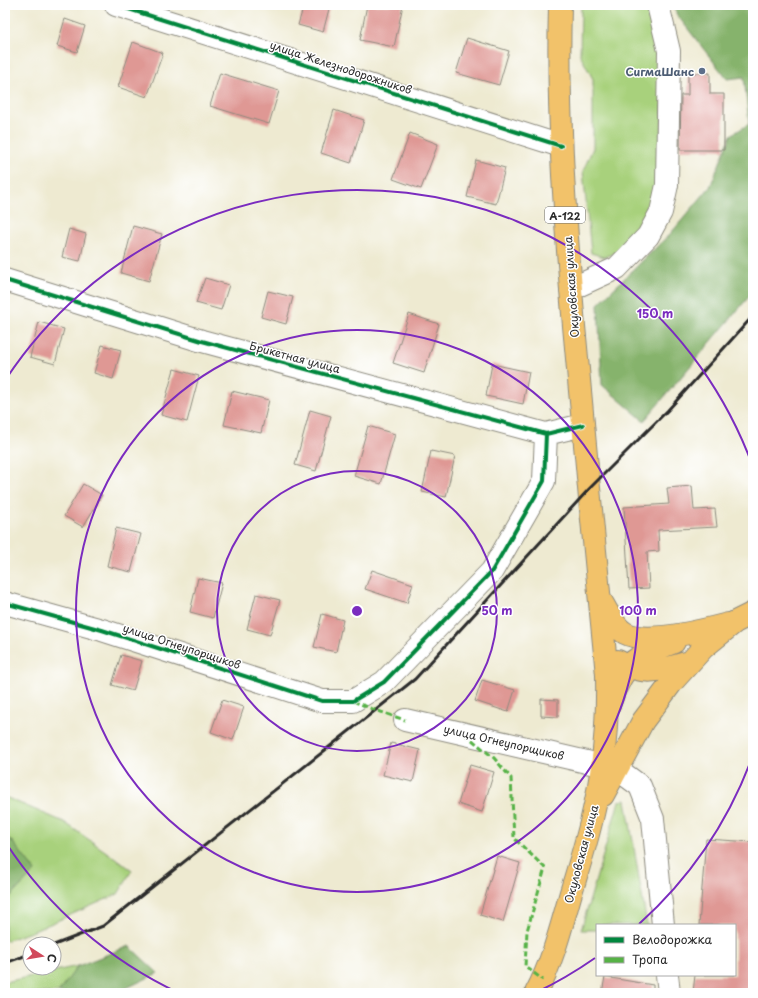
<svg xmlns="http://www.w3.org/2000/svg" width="758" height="998" viewBox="0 0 758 998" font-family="'Playpen Sans',sans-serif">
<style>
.green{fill:#a8d17c;stroke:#6a7e54}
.forest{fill:#86b36c;stroke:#586f4c}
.building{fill:#df9894}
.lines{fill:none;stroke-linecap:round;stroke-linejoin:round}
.minor-casing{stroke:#8c8a7e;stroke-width:24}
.major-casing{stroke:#8c8a7e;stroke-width:24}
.minor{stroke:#fff;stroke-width:22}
.major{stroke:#f2c26a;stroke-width:22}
.rail{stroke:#2b2b2b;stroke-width:3}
.quiet{stroke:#56b246;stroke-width:3;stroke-dasharray:6 3;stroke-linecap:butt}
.cycleway-casing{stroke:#fff;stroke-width:6}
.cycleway{stroke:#00873e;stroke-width:4}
.ring{fill:none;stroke:#7b2cbf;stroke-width:2}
.service-dot{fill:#5c6f8a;stroke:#fff;stroke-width:1.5}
.labels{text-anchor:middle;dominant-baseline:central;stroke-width:3;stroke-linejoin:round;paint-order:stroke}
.shield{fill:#fff;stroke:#6b6b6b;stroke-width:1}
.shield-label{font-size:10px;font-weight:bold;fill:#2b2b2b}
.street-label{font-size:11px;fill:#2b2b2b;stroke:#fff}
.service-label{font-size:11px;font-weight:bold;fill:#4e5e75;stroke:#fff;text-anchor:end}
.centre{fill:#7b2cbf;stroke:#fff;stroke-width:2}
.ring-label{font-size:12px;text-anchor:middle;font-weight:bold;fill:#7b2cbf;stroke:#fff;stroke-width:3;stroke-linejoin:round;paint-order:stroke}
</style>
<rect width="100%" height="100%" fill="#fff"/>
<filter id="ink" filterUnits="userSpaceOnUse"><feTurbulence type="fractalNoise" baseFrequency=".025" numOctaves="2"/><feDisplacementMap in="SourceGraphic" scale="8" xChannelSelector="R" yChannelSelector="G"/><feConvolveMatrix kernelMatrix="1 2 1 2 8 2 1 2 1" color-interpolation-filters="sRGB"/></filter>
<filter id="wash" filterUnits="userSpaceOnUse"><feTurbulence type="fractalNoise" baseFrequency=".012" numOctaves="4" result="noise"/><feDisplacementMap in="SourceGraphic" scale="16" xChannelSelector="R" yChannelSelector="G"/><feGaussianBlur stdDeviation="0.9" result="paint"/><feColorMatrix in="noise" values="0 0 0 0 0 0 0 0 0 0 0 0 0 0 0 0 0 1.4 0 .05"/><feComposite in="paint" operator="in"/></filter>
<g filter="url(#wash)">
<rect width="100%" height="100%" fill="#eeead1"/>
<!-- green -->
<path class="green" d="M581,5H648L664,68L659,199L633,243L615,253L604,257L591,253L583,171L593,148V79L580,55Z
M5,797L64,822L132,870L118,894L34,931L5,941V902L35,871L11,840L5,838Z
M626,800L647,925H597V930H581L619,801Z
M78,966L58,993H5V982Z"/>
<!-- forest -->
<path class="forest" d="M673,5H753V292L644,421L602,385L598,304L671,233L710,187L731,135L749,124L744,77L727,79L677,15Z
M5,838L11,840L35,871L5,902Z
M129,946L158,973L116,993H58L78,966Z"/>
<g id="blocks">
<!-- building -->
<path class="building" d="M304,5H330L323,32L298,25Z
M367,5H403L394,47L360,40Z
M65,19L85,26L77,52L57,46Z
M467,38L509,51L499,85L456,73Z
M133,42L163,53L147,97L118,87Z
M220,73L279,91L269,124L210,106Z
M688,73H710V94H724V150H680L681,95H688Z
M334,110L364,120L351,163L321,153Z
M410,133L438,144L421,189L393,179Z
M476,160L505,168L496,204L467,197Z
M133,226L162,234L149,281L121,273Z
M69,229L86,234L80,261L62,257Z
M205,278L229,285L221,310L196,303Z
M268,291L293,297L286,324L261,317Z
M409,314L439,324L424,373L393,363Z
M39,322L64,329L55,364L30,357Z
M102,345L121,350L113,379L94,373Z
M492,364L529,372L523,404L486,396Z
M174,369L199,376L187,422L161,415Z
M232,391L269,400L261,433L224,425Z
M310,410L331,416L316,471L295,465Z
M368,426L395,434L381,484L354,476Z
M431,451L455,456L446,497L422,492Z
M83,484L102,495L83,527L64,516Z
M692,486L694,510L715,509L717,527L658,530L659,551L647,552L649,588L629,589L624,507L669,504L667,488Z
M116,528L141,534L131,572L107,566Z
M372,570L413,584L407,603L365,589Z
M198,578L222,583L213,618L190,612Z
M256,594L280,600L270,635L247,629Z
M322,614L343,620L336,652L314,647Z
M121,655L142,661L133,691L112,685Z
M482,680L515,690L508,712L475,701Z
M541,699L558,700V717L541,716Z
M222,700L244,707L233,740L211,732Z
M391,743L420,750L413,782L383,775Z
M470,765L494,772L482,812L458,804Z
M706,839L753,842V993H693L695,975H735V925H699Z
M497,856L520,863L503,922L480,915Z
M605,977L653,985V993H602Z"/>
</g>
</g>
<g filter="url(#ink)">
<use href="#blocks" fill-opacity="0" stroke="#8c8a7e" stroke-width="1"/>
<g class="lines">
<!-- minor casing -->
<g class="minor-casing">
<path id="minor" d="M116,5L561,146
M5,280L202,341L546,434L583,425
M571,289L617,268L648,236L661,212L667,185L669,51L658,5
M5,603L102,630L322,701H353L384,682L492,571L544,481L546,434
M405,720L617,769L640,786L653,819L663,925
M667,975L669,993"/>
</g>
<!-- major casing -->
<g class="major-casing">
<path id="major" d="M601,601C608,612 614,627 625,633C647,645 705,630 728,624
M618,661C644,677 662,670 689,662
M610,703C614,689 625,666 638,658C649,651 662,647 674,642
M603,795L643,721L673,681L703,648L735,622L753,613
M536,993C552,963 561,928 570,896C578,869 587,841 593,814C604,769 608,722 607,675C596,559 584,442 574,326C565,219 557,112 560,5"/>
</g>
<!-- minor -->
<use href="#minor" class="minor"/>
<!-- major -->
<use href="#major" class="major"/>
<!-- rail -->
<path class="rail" d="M54,945L103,926L415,679L589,489L668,410L753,316
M5,963L30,954"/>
<!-- quiet -->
<path class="quiet" d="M353,701L375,710L405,720
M465,734L494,758L511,778L514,838L545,868L527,931L525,966L543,980"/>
<!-- cycleway casing -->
<g class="cycleway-casing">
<path id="cycleway" d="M116,5L561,146
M5,280L202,341L546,434L583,425
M5,603L102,630L322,701H353L384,682L492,571L544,481L546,434"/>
</g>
<!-- cycleway -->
<use href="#cycleway" class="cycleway"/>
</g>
</g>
<!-- distance rings -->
<g class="ring">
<circle cx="357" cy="611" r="140"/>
<circle cx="357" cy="611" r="281"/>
<path d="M753 755A421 421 0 0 1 639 924M595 958A421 421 0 0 1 535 993M179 993A421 421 0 0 1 6 843M6 379A421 421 0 0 1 753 467"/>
</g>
<!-- markers -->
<circle class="service-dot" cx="702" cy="71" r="4"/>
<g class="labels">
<!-- shield labels -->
<rect class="shield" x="545" y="207" width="40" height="16" rx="3"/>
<g class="shield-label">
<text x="565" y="215">А-122</text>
</g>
<!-- street labels -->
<g class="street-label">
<text transform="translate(341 67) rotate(18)">улица Железнодорожников</text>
<text transform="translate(571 287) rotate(-94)">Окуловская улица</text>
<text transform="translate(295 357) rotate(15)">Брикетная улица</text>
<text transform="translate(182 646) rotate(18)">улица Огнеупорщиков</text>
<text transform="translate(504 742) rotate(13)">улица Огнеупорщиков</text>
<text transform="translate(581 854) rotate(-75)">Окуловская улица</text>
</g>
<!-- service labels -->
<g class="service-label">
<text x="694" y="71">СигмаШанс</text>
</g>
</g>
<circle cx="357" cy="611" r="6" class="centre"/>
<g class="ring-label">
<text x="655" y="318">150 m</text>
<text x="497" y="615">50 m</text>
<text x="638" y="615">100 m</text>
</g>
<!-- margin -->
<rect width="758" height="998" fill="none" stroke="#fff" stroke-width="20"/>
<!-- legend -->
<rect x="596" y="924" width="140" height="52" fill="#ffffff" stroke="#aaaaaa"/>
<rect x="604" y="937" width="20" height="6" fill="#00873e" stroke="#aaaaaa"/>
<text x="632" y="944" font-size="12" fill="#2b2b2b">Велодорожка</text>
<rect x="604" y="957" width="20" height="6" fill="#56b246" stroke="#aaaaaa"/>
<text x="632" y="964" font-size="12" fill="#2b2b2b">Тропа</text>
<!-- north arrow -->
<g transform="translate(42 956) rotate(102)"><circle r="19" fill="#ffffff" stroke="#aaaaaa"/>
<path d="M0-3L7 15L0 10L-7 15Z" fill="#d1495b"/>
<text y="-6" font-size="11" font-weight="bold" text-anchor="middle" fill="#2b2b2b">С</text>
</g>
</svg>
